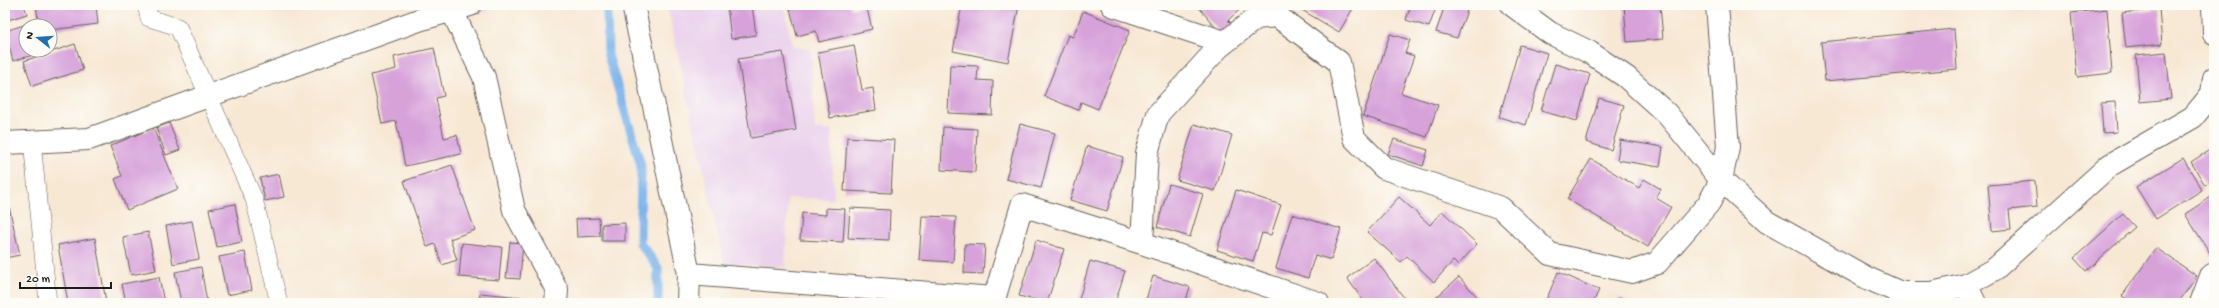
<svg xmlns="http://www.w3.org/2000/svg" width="2219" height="308" viewBox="0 0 2219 308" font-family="'Gochi Hand',sans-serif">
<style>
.built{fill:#ead1ec}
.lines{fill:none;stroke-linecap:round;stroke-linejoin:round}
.stream{stroke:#7cb5ec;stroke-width:9}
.building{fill:#d7a2da}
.service-casing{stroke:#69635c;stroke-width:18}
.minor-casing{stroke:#69635c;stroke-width:24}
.tertiary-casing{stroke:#69635c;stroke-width:24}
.service{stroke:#fff;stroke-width:17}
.minor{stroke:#fff;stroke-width:22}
.tertiary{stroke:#fff;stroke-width:22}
</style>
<rect width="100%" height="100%" fill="#fdfcf7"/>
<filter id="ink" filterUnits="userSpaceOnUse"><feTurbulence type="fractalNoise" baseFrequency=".025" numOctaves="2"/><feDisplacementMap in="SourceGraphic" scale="8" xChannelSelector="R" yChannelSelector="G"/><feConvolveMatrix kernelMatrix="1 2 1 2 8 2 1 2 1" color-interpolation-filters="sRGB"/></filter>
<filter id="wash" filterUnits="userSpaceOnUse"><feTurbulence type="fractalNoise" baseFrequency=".012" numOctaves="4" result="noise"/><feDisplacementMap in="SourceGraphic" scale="16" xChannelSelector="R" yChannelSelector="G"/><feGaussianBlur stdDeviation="0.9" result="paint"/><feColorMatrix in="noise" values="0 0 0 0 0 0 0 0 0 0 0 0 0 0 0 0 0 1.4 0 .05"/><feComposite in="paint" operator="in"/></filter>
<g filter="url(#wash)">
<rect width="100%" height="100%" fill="#f7e8d4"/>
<!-- built -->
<path class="built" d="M438,5H511L469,16Z
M667,5H783L793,47L811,49L815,130H831L834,199L788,198L785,267L724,263Z"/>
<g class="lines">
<!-- stream -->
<path class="stream" d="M607,5L608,55L641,165L640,243L658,268V303"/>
</g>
<g id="blocks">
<!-- building -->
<path class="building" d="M5,5H24L27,14L5,21Z
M36,5H96L98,24L50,30V26H39Z
M727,5H752L756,35L731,39Z
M789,5H850L851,9L866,5L872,29L819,42L816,31L797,36Z
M962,5H1019L1008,62L953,51Z
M1197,5H1245L1228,20L1232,24L1221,34Z
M1298,5H1355L1339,32L1297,7Z
M1411,5H1437L1429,27L1406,20Z
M1445,5H1457L1468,8L1457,38L1436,32Z
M1624,5H1660L1663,39L1627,42Z
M2107,9L2112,73L2077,77L2071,13Z
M2159,9L2162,44L2126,48L2122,13Z
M1083,11L1130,30L1098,109L1081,102L1078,110L1044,96L1068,35L1073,37Z
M27,24L26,50H35L36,54L13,61L5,31Z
M1954,29L1957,69L1825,81L1821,42Z
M1390,34L1410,40L1405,53L1414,56L1401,93L1438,105L1427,137L1363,116Z
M75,44L83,70L32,86L24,61Z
M854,45L862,90L873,88L876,110L830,118L818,52Z
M1520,45L1547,53L1526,125L1499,117Z
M434,48L444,96L436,98L444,138L457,135L461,154L405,166L396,121L382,124L371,75L396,69L394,57Z
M783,52L796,130L751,138L738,59Z
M2166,52L2171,99L2140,102L2136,55Z
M1555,64L1590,74L1577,121L1541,111Z
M950,65L978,66L977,80L993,81L992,115L948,113Z
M1599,98L1624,105L1611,150L1586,142Z
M2115,102L2117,132L2103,133L2101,103Z
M169,123L180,150L166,155L156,128Z
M1020,124L1055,133L1041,188L1006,179Z
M1194,124L1232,135L1215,191L1177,180Z
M943,127L977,129L975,172L941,170Z
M153,128L178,189L127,210L115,179L122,176L110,146Z
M847,137L894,140L891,193L844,191Z
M1394,139L1428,150L1423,166L1388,154Z
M1620,140L1663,147L1660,167L1617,160Z
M1087,146L1123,157L1107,211L1070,200Z
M2214,147V179L2205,185L2191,162Z
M2183,158L2202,190L2156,219L2136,187Z
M1591,159L1639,188L1644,179L1661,189L1656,198L1671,207L1648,247L1567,199Z
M452,165L475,230L450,239L457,260L442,265L435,244L427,247L404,181Z
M279,174L284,197L265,201L260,178Z
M2035,181L2037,207L2009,210L2011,229L1992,231L1988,185Z
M1169,184L1203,194L1190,237L1157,227Z
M5,189L20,255L5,258Z
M1236,190L1281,205L1271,235L1262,233L1253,261L1217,250Z
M2214,195V255L2212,256L2185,214Z
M1399,197L1430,225L1442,211L1477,244L1458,265L1453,261L1434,282L1407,256L1401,262L1367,232Z
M235,204L242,242L217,247L209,209Z
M826,208L845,209L843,242L800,240L802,213L826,215Z
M850,208L890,210L889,240L848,238Z
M1292,214L1341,229L1331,260L1315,255L1308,278L1276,268Z
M2123,214L2135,227L2086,271L2074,258Z
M922,216L956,217L953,262L919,260Z
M599,218L600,236L577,237L576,219Z
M192,221L199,259L173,264L166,226Z
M625,223V241H602V224Z
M148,232L156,270L131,275L123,237Z
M95,238L106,302L68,303L58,245Z
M1036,240L1064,249L1047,303L1019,296Z
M510,242L523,243L520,279L506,278Z
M462,243L502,247L499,280L459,277Z
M965,244L985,245L983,274L964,273Z
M2156,248L2197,276L2178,303H2132L2122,296Z
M245,252L252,290L227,295L219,257Z
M1374,258L1408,303H1365L1347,278Z
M1090,261L1125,271L1115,303H1078Z
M201,267L207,303H181L175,272Z
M1558,272L1599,290L1593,303H1545Z
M1153,276L1190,287L1185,303H1145Z
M159,277L164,303H126L122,284Z
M1459,277L1483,303H1432L1431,302Z
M480,293L521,297V303H479Z
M1620,298L1628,303H1617Z"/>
</g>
</g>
<g filter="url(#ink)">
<use href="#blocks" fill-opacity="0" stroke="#69635c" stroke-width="1"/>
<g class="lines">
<!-- service casing -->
<g class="service-casing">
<path id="service" d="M146,5L149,18L178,27L254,199L279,303
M32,141L48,303"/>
</g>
<!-- minor casing -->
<g class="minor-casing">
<path id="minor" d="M1112,5L1224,42
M1512,5L1550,33L1589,52L1626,77L1667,114L1721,180L1767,222L1867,278L1901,293H1932L1966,285L1995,269L2110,165L2193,117L2212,94H2214
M452,11L484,77L514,210L557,290L556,303
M5,143L89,139L419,20L470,5
M1142,243L1147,153L1158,114L1219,47L1256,18L1277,16L1339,62L1354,138L1384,168L1501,208L1550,254L1632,272L1657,263L1709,203L1721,180L1728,147L1717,5
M689,274L993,298
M1966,285L1975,303
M993,303L1022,205L1142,243L1318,303
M2201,303L2211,276L2214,274"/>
</g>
<!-- tertiary casing -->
<g class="tertiary-casing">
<path id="tertiary" d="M633,5L689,274L688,303
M2213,5L2214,33
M2212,94L2214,78"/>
</g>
<!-- service -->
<use href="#service" class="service"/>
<!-- minor -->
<use href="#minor" class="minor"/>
<!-- tertiary -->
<use href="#tertiary" class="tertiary"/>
</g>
</g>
<!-- margin -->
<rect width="2219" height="308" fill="none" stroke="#fdfcf7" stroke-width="20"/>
<!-- north arrow -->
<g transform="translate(38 38) rotate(287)"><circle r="19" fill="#fdfcf7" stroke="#a3a29f"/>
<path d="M0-3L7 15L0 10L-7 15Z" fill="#1f6fb2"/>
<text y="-6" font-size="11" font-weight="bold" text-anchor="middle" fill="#1c1c1c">N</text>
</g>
<!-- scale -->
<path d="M20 282v6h91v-6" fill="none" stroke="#1c1c1c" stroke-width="2"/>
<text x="26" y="282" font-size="12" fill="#1c1c1c" stroke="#fdfcf7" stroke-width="3" paint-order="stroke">20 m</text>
</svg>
